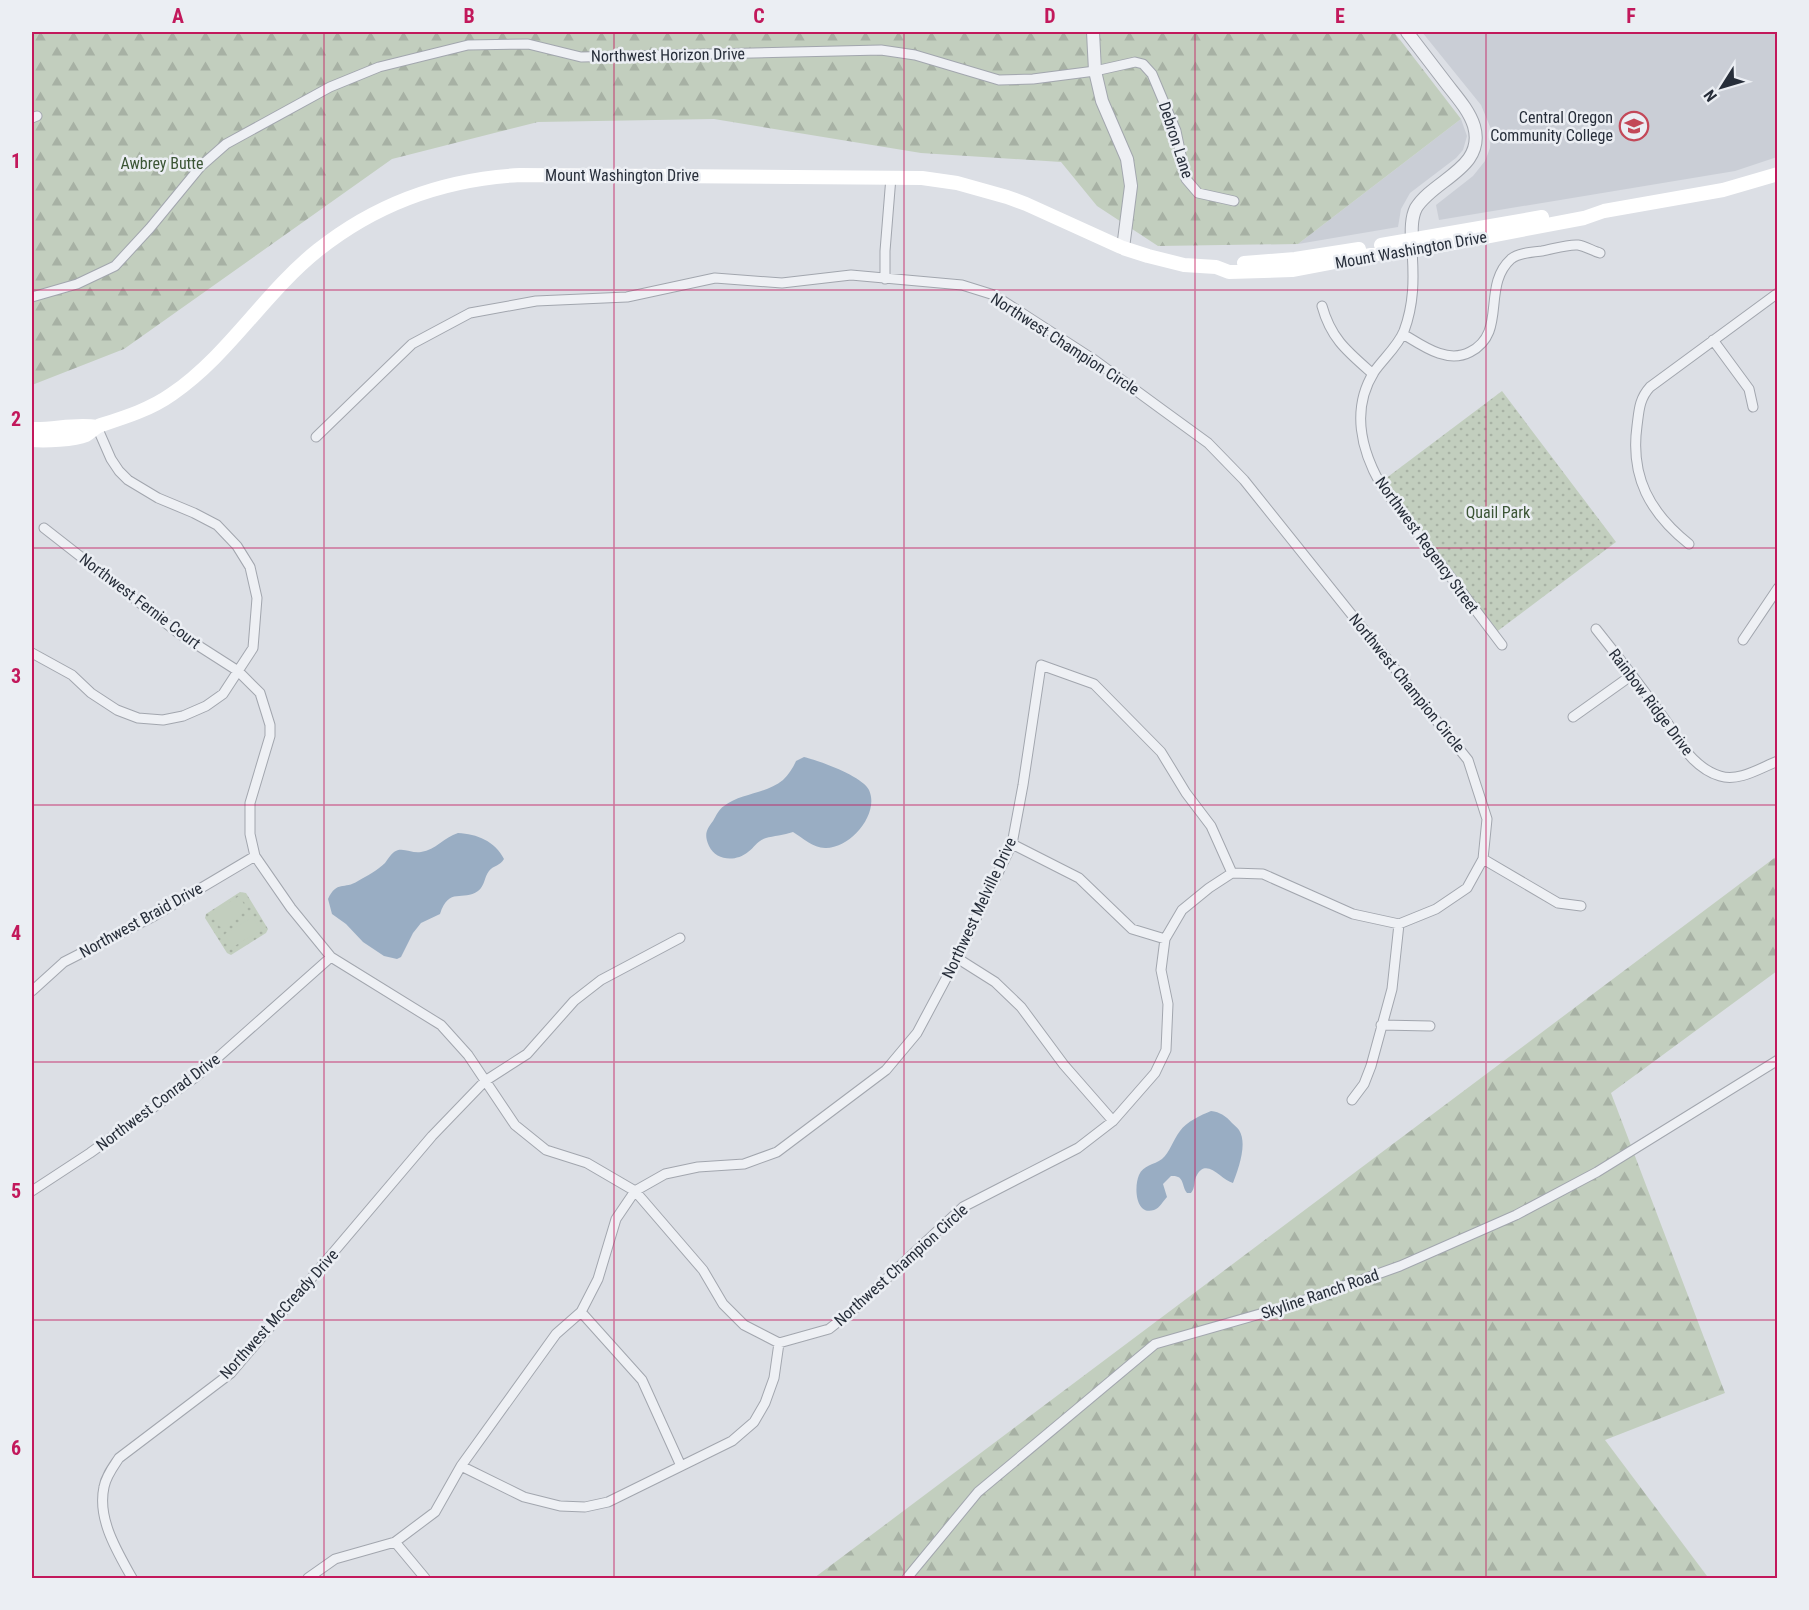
<svg xmlns="http://www.w3.org/2000/svg" width="1809" height="1610" viewBox="0 0 1809 1610" font-family="'Roboto Condensed',sans-serif">
<style>
.built{fill:#caced6}
.grass{fill:url(#grass-dots)}
.forest{fill:url(#forest-firs)}
.garden{fill:#c2cebe}
.water{fill:#99adc3}
.lines{fill:none;stroke-linecap:round;stroke-linejoin:round}
.minor-casing{stroke:#a2a6ae;stroke-width:11}
.tertiary-casing{stroke:#a2a6ae;stroke-width:14}
.minor{stroke:#eef0f4;stroke-width:9}
.tertiary{stroke:#eef0f4;stroke-width:12}
.secondary{stroke:#fff;stroke-width:14}
.grid{fill:none;stroke:#c2185b;stroke-width:1.5;stroke-opacity:0.55}
.labels{text-anchor:middle;dominant-baseline:central;stroke-width:5;stroke-linejoin:round;paint-order:stroke}
.street-label{font-size:16px;fill:#272e3a;stroke:#ebeef3}
.poi-label{font-size:16px;fill:#272e3a;stroke:#ebeef3;text-anchor:end}
.park-label{font-size:16px;fill:#3b5535;stroke:#ebeef3}
.neatline{fill:none;stroke:#c2185b;stroke-width:2}
.grid-label{font-size:20px;text-anchor:middle;font-weight:bold;fill:#c2185b}
</style>
<defs>
<pattern id="grass-dots" width="8" height="8" patternUnits="userSpaceOnUse" patternTransform="scale(1.5)"><rect width="8" height="8" fill="#c2cebe"/><path d="M2 2h.1M6 6h.1" fill="none" stroke="#a7b1a4" stroke-width="1.8" stroke-linecap="round"/></pattern>
<pattern id="forest-firs" width="22" height="20" patternUnits="userSpaceOnUse" patternTransform="scale(1.5)"><rect width="22" height="20" fill="#c2cebe"/><path d="M5 1l3.5 6h-7zM16 11l3.5 6h-7z" fill="#a7b1a4"/></pattern>
</defs>
<rect width="100%" height="100%" fill="#dcdfe5"/>
<!-- built -->
<path class="built" d="M1422,32H1777V157L1735,171L1439,220L1436,205L1473,176L1485,161L1490,148L1491,129L1481,105Z
M1461,119L1467,136L1463,150L1456,158L1410,193L1401,209L1398,227L1298,244Z"/>
<!-- grass -->
<path class="grass" d="M1502,391L1616,542L1495,633L1381,482Z
M240,892L246,893L268,929L266,933L231,955L227,953L205,918L206,914Z"/>
<!-- forest -->
<path class="forest" d="M32,32H1394L1461,119L1298,244L1158,246L1097,206L1061,162L921,153L714,119L538,122L392,159L124,349L32,385Z
M1777,856V971L1611,1093L1725,1393L1605,1440L1707,1576L1704,1578H814Z"/>
<!-- garden -->
<path class="garden" d="M239,896L247,909L220,927L212,914Z
M252,917L261,930L233,947L225,934Z"/>
<!-- water -->
<path class="water" d="M804,757C820,761 862,776 869,790C880,814 850,849 825,848C813,848 803,838 793,832C784,835 773,836 766,838C757,841 755,847 748,852C736,862 716,861 709,846C704,835 706,830 713,821C716,816 719,809 724,806C741,793 766,794 783,780C789,774 793,768 796,761Z
M458,833C477,834 495,841 504,859C500,866 494,865 489,871C484,877 485,886 478,891C463,902 449,886 440,914L421,923L413,933L401,957L397,959L384,956L363,942L346,924L332,914L328,899C337,880 344,890 358,881C367,876 378,870 385,863C388,859 390,855 394,852C402,846 412,854 421,852C436,850 444,837 458,833Z
M1211,1111C1220,1112 1226,1116 1232,1123C1234,1125 1237,1127 1239,1130C1248,1144 1238,1170 1233,1183C1222,1181 1207,1157 1197,1175C1193,1181 1196,1187 1191,1193H1187C1181,1185 1185,1175 1171,1176L1163,1184L1167,1197C1163,1201 1160,1208 1154,1210C1135,1216 1134,1186 1139,1175C1143,1165 1154,1165 1162,1159C1170,1152 1173,1140 1180,1131C1186,1122 1201,1115 1211,1111Z"/>
<g class="lines">
<!-- minor casing -->
<g class="minor-casing">
<path id="minor" d="M32,118L37,116
M1412,250C1414,279 1414,304 1404,331C1398,346 1383,359 1374,372C1351,409 1361,450 1381,485L1502,645
M885,279V251L891,177
M32,297L77,284L115,266L150,228L201,166L226,144L330,87L379,67L468,45L528,44L581,57L881,50L915,55L999,80L1033,79L1095,71L1135,62L1143,64L1152,74L1176,131L1186,179L1198,193L1234,201
M1322,306C1331,339 1348,352 1373,374
M1403,334C1423,346 1447,364 1470,352C1508,333 1481,286 1511,259C1518,253 1532,252 1542,251C1553,249 1568,244 1578,245C1585,246 1593,251 1600,253
M1713,340L1749,389L1753,407
M44,528L177,632L238,671L260,693L270,725V736L250,803V834L255,856L291,908L331,957L441,1025L468,1055L515,1125L546,1150L587,1163L635,1191L703,1270L723,1304L744,1325L779,1343L829,1329L853,1310L963,1207L1078,1148L1113,1121L1155,1073L1166,1050L1168,1004L1161,970L1165,939L1182,910L1209,888L1232,873L1263,874L1353,914L1399,924L1436,909L1467,888L1483,859L1487,819L1468,760L1244,480L1208,443L1164,411L1093,359L994,295L962,285L851,275L782,283L715,278L627,297L536,301L470,313L412,344L316,437
M1689,544C1650,513 1630,477 1637,426C1639,411 1639,399 1650,387L1778,293
M1596,629C1620,659 1643,689 1666,721C1675,733 1682,748 1693,759C1700,766 1710,773 1720,776C1739,782 1760,768 1778,761
M1743,640L1778,588
M32,653L72,675L91,693L117,710L138,718L163,720L183,716L206,706L223,694L253,648L257,598L250,567L237,546L217,525L194,513L158,498L128,480L119,471L111,459L97,427
M1573,717L1632,675
M1012,844L1079,878L1132,929L1165,939
M1483,859L1558,903L1581,906
M957,958L995,982L1021,1007L1064,1065L1113,1121
M32,991L64,962L154,916L255,856
M1381,1025L1430,1026
M1352,1100L1364,1084L1371,1066L1392,989L1399,924
M32,1191L90,1153L197,1076L331,957
M581,1312L642,1380L681,1466
M461,1466L524,1497L560,1506L585,1507L608,1502L732,1441L754,1422L765,1403L774,1378L779,1343
M395,1542L425,1578
M132,1578C117,1551 97,1519 104,1487C106,1476 113,1467 119,1458L231,1373L432,1136L485,1081L527,1054L574,1001L601,980L680,938
M308,1578L335,1559L395,1542L435,1512L461,1466L556,1334L581,1312L598,1279L616,1219L635,1191L665,1174L698,1167L744,1164L777,1152L886,1070L917,1033L957,958L1012,844L1023,785L1041,665L1094,684L1161,752L1186,793L1211,826L1232,873
M907,1578L978,1492L1155,1344L1288,1306L1400,1266L1516,1215L1597,1172L1778,1060"/>
</g>
<!-- tertiary casing -->
<g class="tertiary-casing">
<path id="tertiary" d="M1093,32L1095,71L1102,101L1127,159L1131,186L1123,248
M1407,32C1420,49 1433,66 1446,83C1456,96 1469,110 1474,126C1486,168 1434,179 1416,208C1410,220 1412,236 1412,249"/>
</g>
<!-- minor -->
<use href="#minor" class="minor"/>
<!-- tertiary -->
<use href="#tertiary" class="tertiary"/>
<!-- secondary -->
<path class="secondary" d="M1381,245L1542,217
M1244,263L1295,259L1359,249
M32,429C54,430 75,423 97,427
M32,440C45,441 74,440 86,435C91,432 95,427 101,425C126,417 151,409 172,394C229,355 264,293 318,250C377,203 445,179 520,175L922,178L957,183L1007,197L1026,204L1123,248L1148,256L1184,265L1216,267L1229,272L1292,270L1392,251L1432,247L1584,218L1604,211L1723,190L1778,174"/>
</g>
<!-- grid -->
<path class="grid" d="M324,32V1578M614,32V1578M904,32V1578M1195,32V1578M1486,32V1578M32,290H1778M32,548H1778M32,805H1778M32,1062H1778M32,1320H1778"/>
<!-- icons -->
<defs>
<g id="university-ring" transform="scale(1.5)"><circle r="9.5" fill="#ebeef3" stroke="#c34858" stroke-width="1.5"/><path d="M0-5L7-2L0 1L-7-2ZM-4 1L0 2.5L4 1V4Q0 6-4 4Z" fill="#c34858"/></g>
</defs>
<g fill-rule="evenodd">
<use href="#university-ring" x="1634" y="126"/>
</g>
<g class="labels">
<!-- street labels -->
<g class="street-label">
<text transform="translate(668 55) rotate(-1)">Northwest Horizon Drive</text>
<text transform="translate(1176 140) rotate(72)">Debron Lane</text>
<text x="622" y="175">Mount Washington Drive</text>
<text transform="translate(1411 250) rotate(-10)">Mount Washington Drive</text>
<text transform="translate(1065 344) rotate(33)">Northwest Champion Circle</text>
<text transform="translate(1427 545) rotate(54)">Northwest Regency Street</text>
<text transform="translate(140 601) rotate(37)">Northwest Fernie Court</text>
<text transform="translate(1407 683) rotate(51)">Northwest Champion Circle</text>
<text transform="translate(1651 702) rotate(53)">Rainbow Ridge Drive</text>
<text transform="translate(979 908) rotate(-65)">Northwest Melville Drive</text>
<text transform="translate(141 920) rotate(-29)">Northwest Braid Drive</text>
<text transform="translate(158 1102) rotate(-37)">Northwest Conrad Drive</text>
<text transform="translate(901 1265) rotate(-42)">Northwest Champion Circle</text>
<text transform="translate(1320 1294) rotate(-19)">Skyline Ranch Road</text>
<text transform="translate(279 1314) rotate(-48)">Northwest McCready Drive</text>
</g>
<!-- poi labels -->
<g class="poi-label">
<text x="1613" y="117">Central Oregon<tspan x="1613" dy="18">Community College</tspan></text>
</g>
<!-- park labels -->
<g class="park-label">
<text x="162" y="163">Awbrey Butte</text>
<text x="1498" y="512">Quail Park</text>
</g>
</g>
<!-- border -->
<rect width="1809" height="1610" fill="none" stroke="#ebeef3" stroke-width="66"/>
<!-- north arrow -->
<g transform="translate(1722 87) rotate(233)" stroke="#ebeef3" stroke-width="4.5" paint-order="stroke">
<path d="M0-4.5L10 22L0 15L-10 22Z" fill="#272e3a"/>
<text y="-9" font-size="16" font-weight="bold" text-anchor="middle" fill="#272e3a">N</text>
</g>
<rect x="33" y="33" width="1743" height="1544" class="neatline"/>
<g class="grid-label">
<text x="178" y="23">A</text>
<text x="469" y="23">B</text>
<text x="759" y="23">C</text>
<text x="1050" y="23">D</text>
<text x="1340" y="23">E</text>
<text x="1631" y="23">F</text>
<text x="16" y="168">1</text>
<text x="16" y="426">2</text>
<text x="16" y="683">3</text>
<text x="16" y="940">4</text>
<text x="16" y="1198">5</text>
<text x="16" y="1455">6</text>
</g>
</svg>
